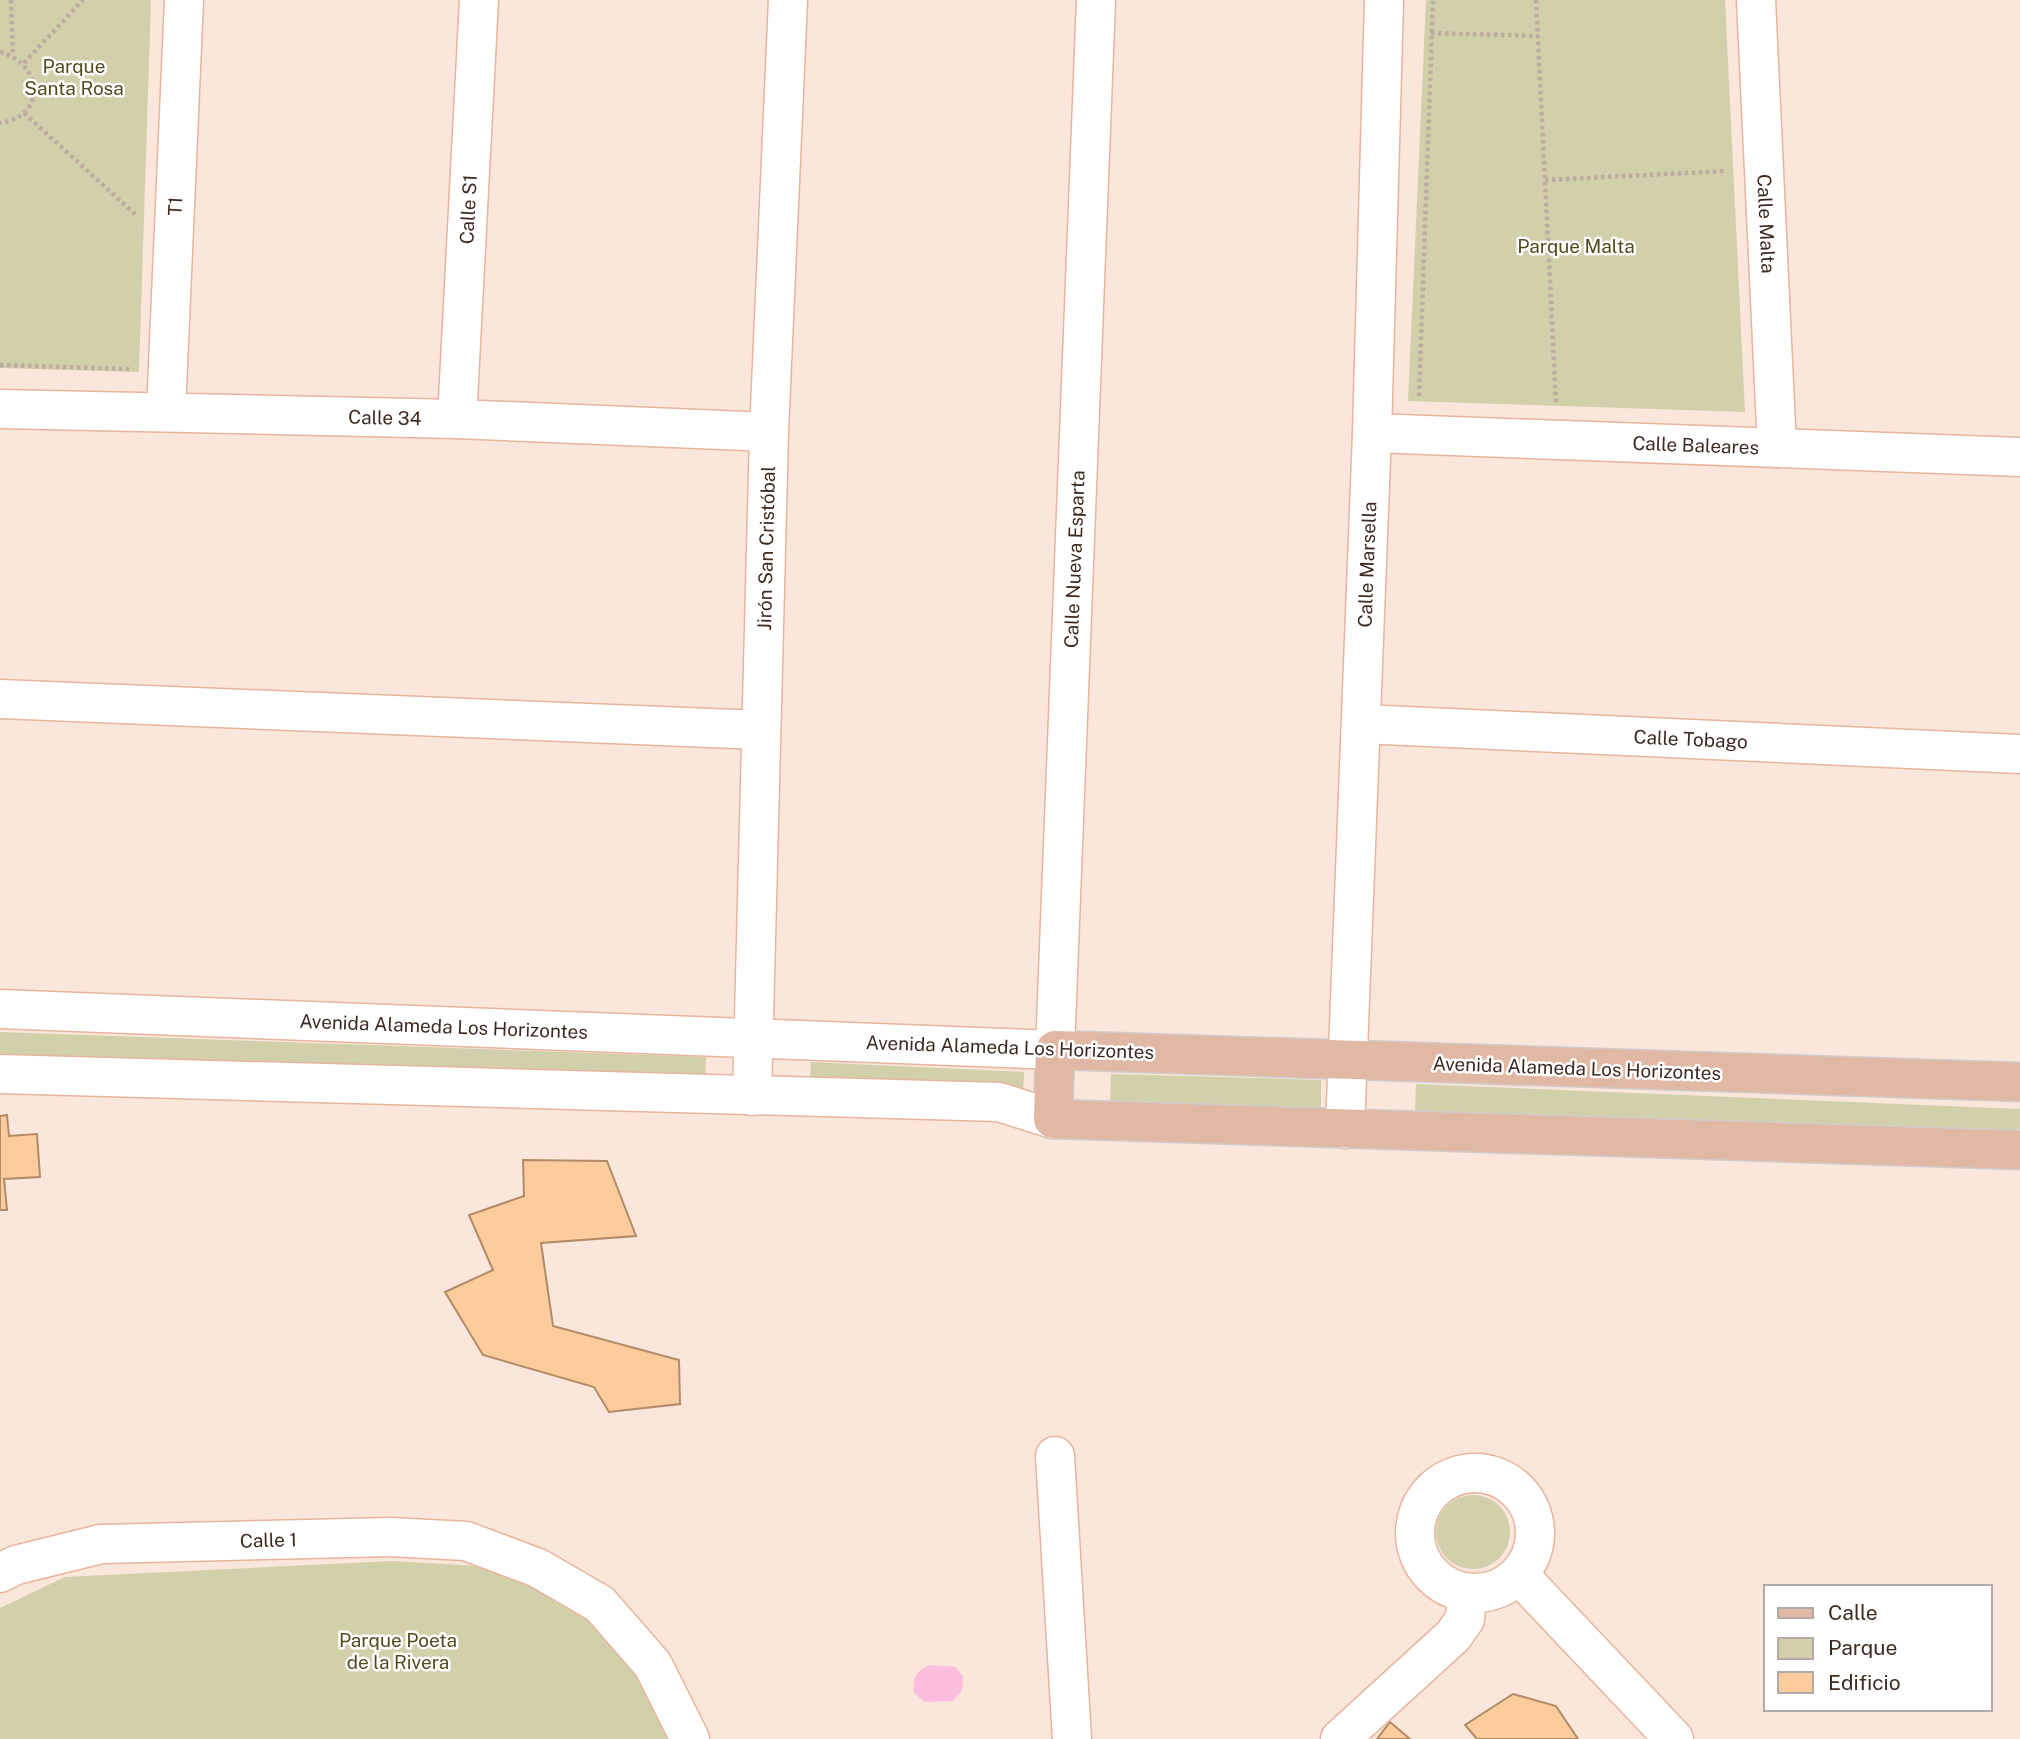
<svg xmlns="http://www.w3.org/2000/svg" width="2020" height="1739" viewBox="0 0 2020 1739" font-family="'Public Sans',sans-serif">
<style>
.green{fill:#d1d0aa}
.water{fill:#fcbdde}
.building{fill:#fdcc9c;stroke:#b08b66;stroke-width:2}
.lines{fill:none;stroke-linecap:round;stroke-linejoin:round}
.minor-casing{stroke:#e7b59d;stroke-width:41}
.major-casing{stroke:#d1ccca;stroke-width:41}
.path{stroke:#c0aba1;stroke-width:4.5;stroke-dasharray:3.5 3.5;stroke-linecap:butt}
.minor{stroke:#fff;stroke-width:38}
.major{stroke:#e0b8a4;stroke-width:38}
.labels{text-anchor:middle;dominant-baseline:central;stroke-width:5;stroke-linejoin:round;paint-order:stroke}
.park-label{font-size:19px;fill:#504d1d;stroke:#fff}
.street-label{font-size:19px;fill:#3e2a21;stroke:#fff}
</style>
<rect width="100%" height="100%" fill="#fbe6dc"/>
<!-- green -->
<path class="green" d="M0,0H151L139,372L0,368Z
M1426,0H1725L1745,412L1408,401Z
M0,1032L706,1057L705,1085L0,1060Z
M811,1062L1024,1072L1023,1101L809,1091Z
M1111,1074L1321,1080V1111L1110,1106Z
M1416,1084L2020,1109V1137L1415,1112Z
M1436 1532a37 37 0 1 1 74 0a37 37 0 1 1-74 0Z
M392,1561L498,1567L555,1596L606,1633L656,1689L674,1739H0V1608L65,1577Z"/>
<!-- water -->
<path class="water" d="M931,1665L956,1667L963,1677L962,1691L953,1701L925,1702L914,1693C912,1678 916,1670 931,1665Z"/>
<!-- building -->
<path class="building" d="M7,1115L9,1136L37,1134L40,1177L4,1179L7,1210H0V1116Z
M523,1160L607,1161L636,1236L541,1243L553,1326L679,1360L680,1404L609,1412L594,1387L483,1355L445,1292L493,1270L469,1215L524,1196Z
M1513,1694L1556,1706L1578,1739H1477L1465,1725Z
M1390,1722L1410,1739H1377Z"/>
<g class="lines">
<!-- minor casing -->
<g class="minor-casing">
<g id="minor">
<path id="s1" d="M1756,0L1777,448"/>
<path id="s2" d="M0,409L457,419L769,432"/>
<path id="s3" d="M166,411L184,0"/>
<path id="s4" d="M457,419L479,0"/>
<path id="s5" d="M1372,433L2020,457"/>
<path d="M0,699L760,730"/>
<path id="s6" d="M1362,724L2020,754"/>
<path id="s7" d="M0,1009L1055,1050L1096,0"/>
<path d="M0,1074L999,1102L1053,1119"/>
<path id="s8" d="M752,1096L769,432L788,0"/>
<path id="s9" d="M1345,1129L1372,433L1384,0"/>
<path d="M1055,1456L1072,1739"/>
<circle cx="1475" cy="1533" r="60"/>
<path id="s10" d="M0,1573L16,1565L101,1544L391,1537L466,1541L538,1568L600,1604L653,1665L690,1739"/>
<path d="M1519,1575L1674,1739"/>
<path d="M1340,1739L1453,1636L1465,1619L1467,1593"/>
</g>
</g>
<!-- major casing -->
<g class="major-casing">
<path id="major" d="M2020,1082L1055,1050L1053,1119L2020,1150"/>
</g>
<!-- path -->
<path class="path" d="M11,0L13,55
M1536,0L1556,402
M1431,33L1538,36
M0,52C43,63 47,117 0,123
M24,63L83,0
M24,113L137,216
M1545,180L1726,171
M0,365L129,369
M1419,396L1433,0"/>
<!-- minor -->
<use href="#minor" class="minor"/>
<!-- major -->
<use href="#major" class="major"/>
</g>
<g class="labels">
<!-- park labels -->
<g class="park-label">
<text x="74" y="66">Parque<tspan x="74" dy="22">Santa Rosa</tspan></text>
<text x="1576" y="246">Parque Malta</text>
<text x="398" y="1640">Parque Poeta<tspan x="398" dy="22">de la Rivera</tspan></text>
</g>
<!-- street labels -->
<g class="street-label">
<text stroke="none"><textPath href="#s3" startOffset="205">T1</textPath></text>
<text stroke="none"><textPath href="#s4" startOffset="210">Calle S1</textPath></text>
<text stroke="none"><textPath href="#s1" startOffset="224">Calle Malta</textPath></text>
<text stroke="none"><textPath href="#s2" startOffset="385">Calle 34</textPath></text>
<text stroke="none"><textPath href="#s5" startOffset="324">Calle Baleares</textPath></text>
<text stroke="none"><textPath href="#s8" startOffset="548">Jirón San Cristóbal</textPath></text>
<text stroke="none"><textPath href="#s7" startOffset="1547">Calle Nueva Esparta</textPath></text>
<text stroke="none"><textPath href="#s9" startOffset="565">Calle Marsella</textPath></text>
<text stroke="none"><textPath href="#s6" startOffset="329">Calle Tobago</textPath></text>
<text stroke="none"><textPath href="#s7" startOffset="444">Avenida Alameda Los Horizontes</textPath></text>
<text transform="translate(1010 1047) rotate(2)">Avenida Alameda Los Horizontes</text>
<text transform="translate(1577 1068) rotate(2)">Avenida Alameda Los Horizontes</text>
<text stroke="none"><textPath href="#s10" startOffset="273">Calle 1</textPath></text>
</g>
</g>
<!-- legend -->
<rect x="1764" y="1585" width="228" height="126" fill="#ffffff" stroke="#b2aaa6" stroke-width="2"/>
<rect x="1778" y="1608" width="35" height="10" fill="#e0b8a4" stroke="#b2aaa6" stroke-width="2"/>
<text x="1828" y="1620" font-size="21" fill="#3e2a21">Calle</text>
<rect x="1778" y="1638" width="35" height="21" fill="#d1d0aa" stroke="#b2aaa6" stroke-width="2"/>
<text x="1828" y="1655" font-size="21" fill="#3e2a21">Parque</text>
<rect x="1778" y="1672" width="35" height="21" fill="#fdcc9c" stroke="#b2aaa6" stroke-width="2"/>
<text x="1828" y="1690" font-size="21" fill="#3e2a21">Edificio</text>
</svg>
